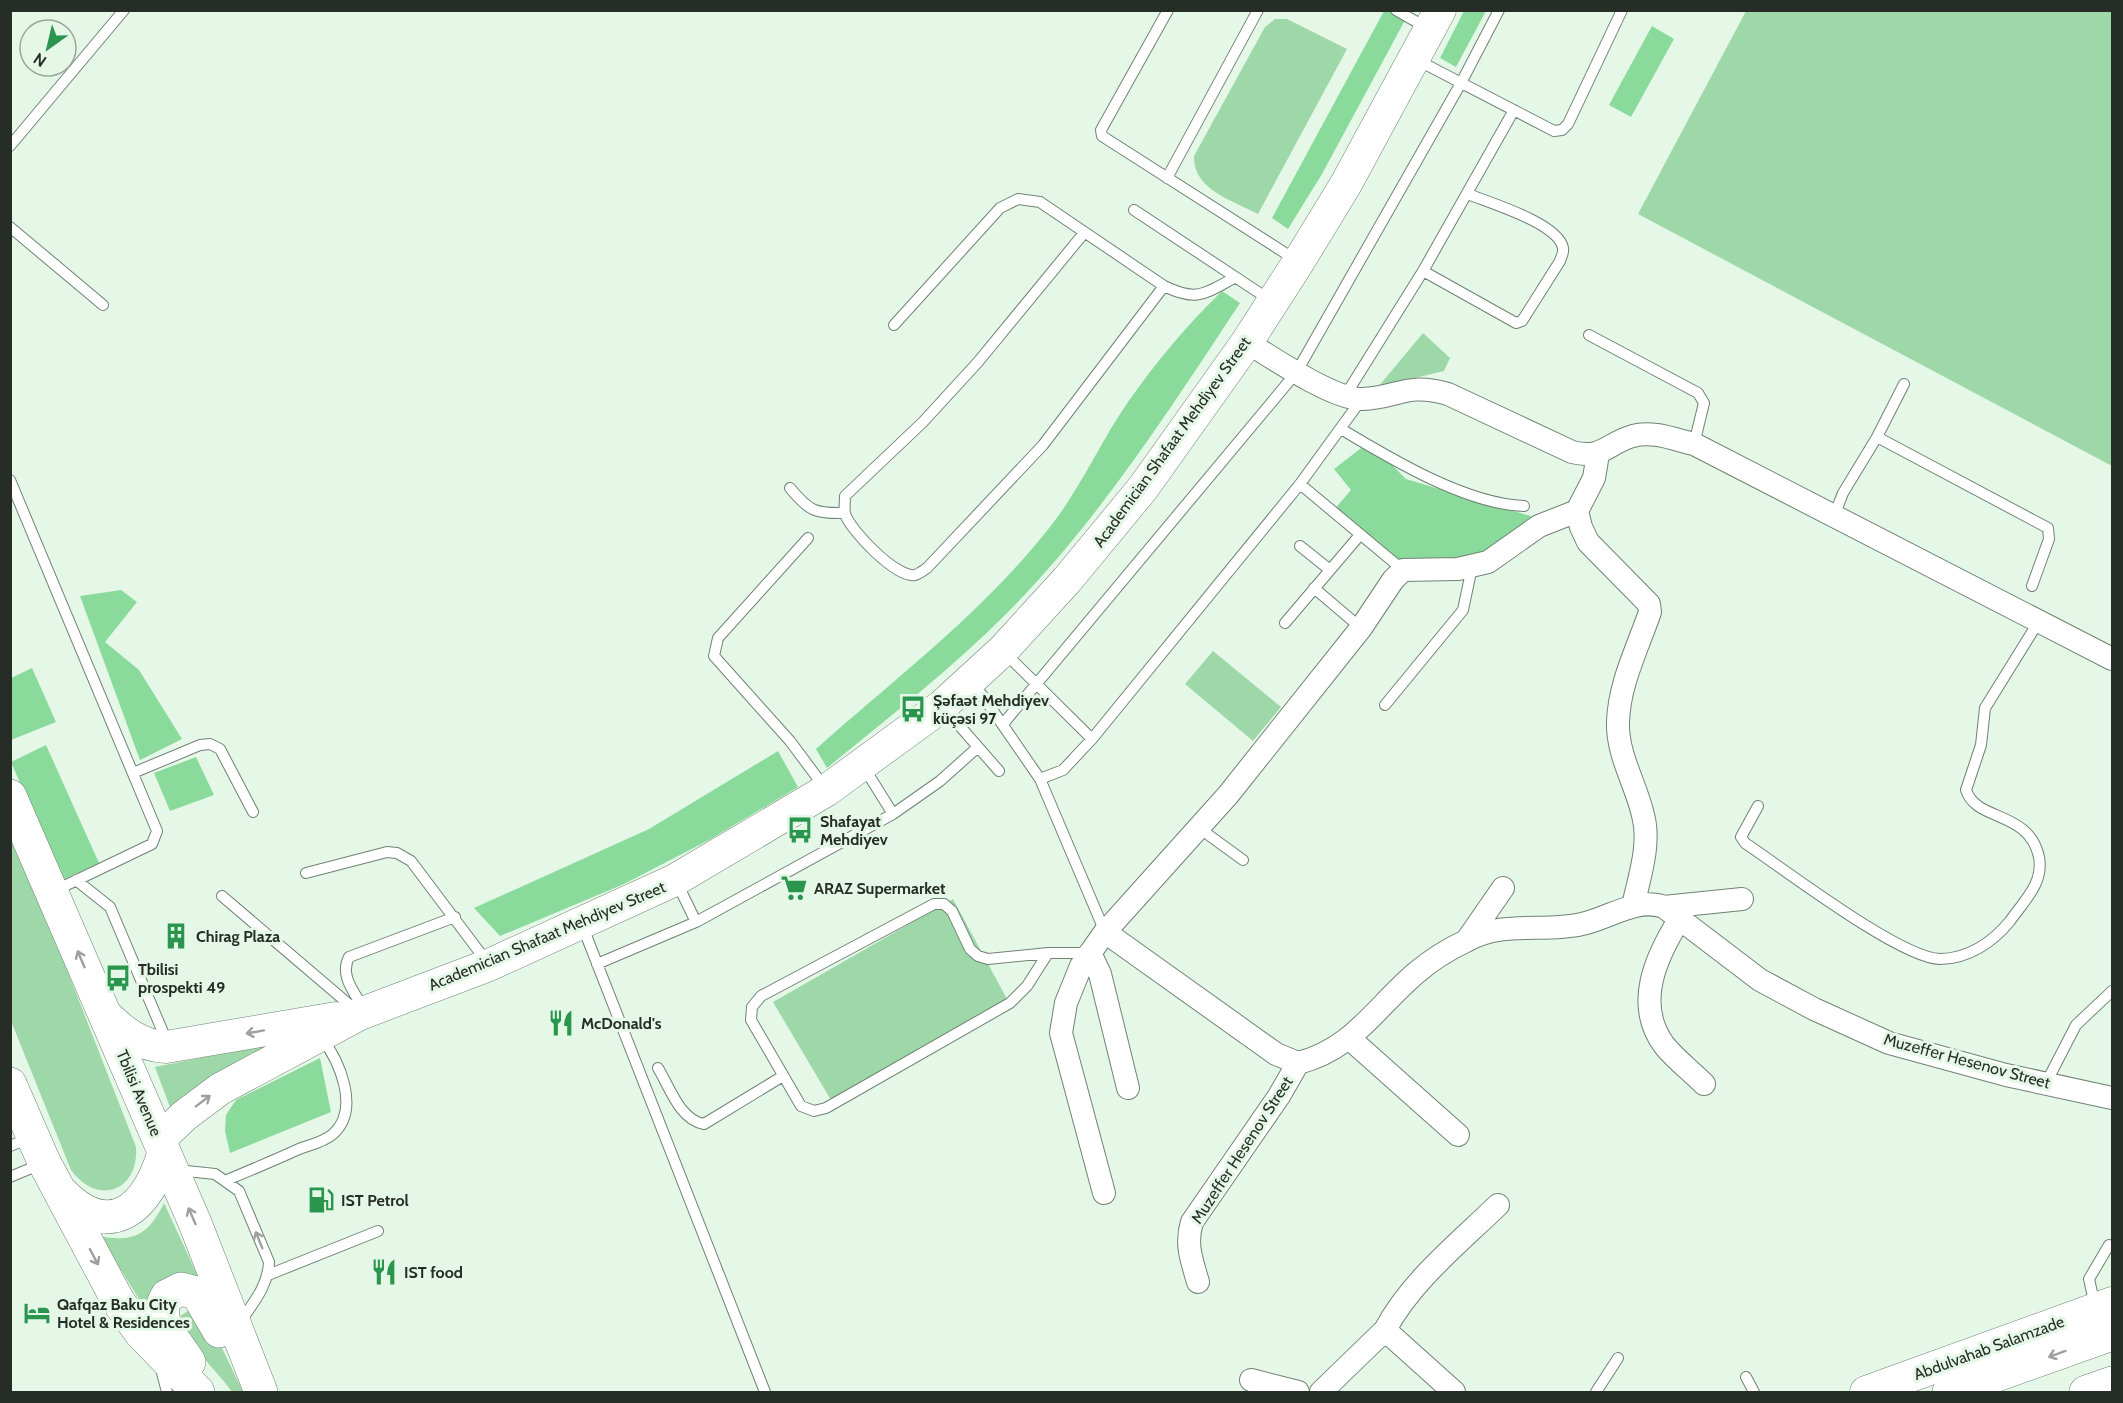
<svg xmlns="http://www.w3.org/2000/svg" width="2123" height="1403" viewBox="0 0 2123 1403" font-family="Cabin,sans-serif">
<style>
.green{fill:#9ed8a9}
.forest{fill:#8ada9b}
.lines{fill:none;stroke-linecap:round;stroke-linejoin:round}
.service-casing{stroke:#718274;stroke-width:12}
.minor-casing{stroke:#718274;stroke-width:24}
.secondary-casing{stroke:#718274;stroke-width:33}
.primary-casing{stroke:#718274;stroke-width:34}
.service{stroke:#fff;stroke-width:10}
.minor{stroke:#fff;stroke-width:22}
.secondary{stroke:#fff;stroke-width:32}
.primary{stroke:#fff;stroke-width:33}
.oneway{stroke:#9da09e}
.labels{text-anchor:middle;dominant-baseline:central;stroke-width:6;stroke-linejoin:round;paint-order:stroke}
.street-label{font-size:16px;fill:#262d27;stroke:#e5f8e8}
.poi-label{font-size:16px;font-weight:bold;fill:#262d27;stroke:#e5f8e8;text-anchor:start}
</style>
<rect width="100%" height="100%" fill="#e5f8e8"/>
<!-- green -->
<path class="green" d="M1746,11H2112V466L1638,214Z
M1275,19H1287L1347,49L1258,214C1232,200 1193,190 1194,156L1265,27Z
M1423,333L1450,358L1444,371L1378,387Z
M1213,651L1281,707L1253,741L1185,684Z
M10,836L50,926L136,1147C139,1192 97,1206 71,1170L11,1021Z
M953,899L1007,999L831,1100L773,1002Z
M275,1043L171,1110L155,1067Z
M164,1203L202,1285L153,1322L100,1236C134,1243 149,1234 164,1203Z
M191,1309L212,1327L243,1392H232C219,1372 182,1341 180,1316Z"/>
<!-- forest -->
<path class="forest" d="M1384,11H1410L1322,174L1288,229L1272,218Z
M1464,11H1486L1456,67L1440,58Z
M1652,26L1674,39L1631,117L1609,105Z
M1222,291L1240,303C1170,409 1099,520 1009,611C953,668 889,717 827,768L816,749C897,677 987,609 1053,523C1082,485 1101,441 1128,402C1156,362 1187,325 1222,291Z
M1369,442L1406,479L1544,520L1483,568L1389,565L1333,511L1351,490L1334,469Z
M121,590L137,602L105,642L139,670L182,739L140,760L80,596Z
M32,668L56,722L11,740V678Z
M46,745L99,863L62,880L11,762Z
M778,751L798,787L709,840L624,884L500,936L474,908L649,829Z
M196,757L214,795L170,811L154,773Z
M320,1058L331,1112L230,1153L225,1131L226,1115L236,1100Z"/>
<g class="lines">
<!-- service casing -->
<g class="service-casing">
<path id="service" d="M1168,10L1101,130L1102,136L1296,260
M1396,10L1427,28
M1417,60L1554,131L1562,130L1568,124L1622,10
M10,146L124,10
M1167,178L1258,10
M1134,210L1270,300
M10,227L103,305
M1084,233L978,362L923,422L845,496C845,501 844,509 845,514C851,531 896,578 915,575C919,574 924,570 927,568L1043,445L1164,286
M1423,271L1516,323L1522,321L1560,261C1561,257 1564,253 1563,248C1558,223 1490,203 1468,194
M894,325L1000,208L1018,199L1040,202L1164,286C1197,302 1204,294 1234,278
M1589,335L1698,393L1704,403L1694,444
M1345,396L1423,271L1514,110
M1341,429C1391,459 1466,504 1524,506
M1877,437L1904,384
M10,480L157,831L152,844L54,891
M1300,484L1403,570
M790,488C809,511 815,514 845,513
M1834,516L1843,493L1877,437L2048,528L2049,539L2032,586
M808,538L718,638L714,656L790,741L825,788
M1300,546L1330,570
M1314,588L1361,628
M1285,623L1359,536
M1005,653L1092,739
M973,682L1040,779L1105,932
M1385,705L1463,610L1472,567
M944,708L999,771
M1003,724L1296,373L1461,83L1499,10
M863,766L893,814
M133,773L200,745L210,744L220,749L253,812
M1040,779L1063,770L1092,739L1300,484L1361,400
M1758,806L1741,837L1745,843C1784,869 1900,958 1940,959C1968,959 1993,942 2010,921C2024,901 2044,883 2039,857C2029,810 1976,822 1966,790L1981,745L1985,708L2039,621
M1199,828L1243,860
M306,873L387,852L397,853L411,861L487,962
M76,880L110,907L168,1044
M677,883L696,922
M222,896L358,1012
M582,925L765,1392
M1048,953L1027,986L1010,1003L826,1108L814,1111L801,1106L751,1020L752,1007L761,996L934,904H944L952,911L970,949L978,956L988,959L1048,953H1089
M597,964L696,922L893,814L940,781L978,747
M365,1011C355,993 339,976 349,957L455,917
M658,1068C670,1088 680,1120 704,1124L783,1076
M2046,1083L2076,1025L2112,991
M10,1146L30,1138
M177,1170L215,1174L239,1191L269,1262C268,1287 252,1304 239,1324
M10,1177L41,1164
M227,1180C251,1170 275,1160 299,1149C310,1145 324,1142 333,1134C361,1109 339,1060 321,1037
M268,1275L378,1231
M2095,1306L2089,1279L2109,1245
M161,1369L167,1392
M1746,1377L1754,1392
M1596,1392L1618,1358"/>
</g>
<!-- minor casing -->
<g class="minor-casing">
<path id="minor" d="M1247,342C1271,357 1334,400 1362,399C1399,398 1405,382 1448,394L1572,452C1603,460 1607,443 1633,436C1652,430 1676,440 1694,444L2112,659
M1598,454L1594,478L1577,511L1581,527L1588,542L1649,604L1650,612C1638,647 1619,684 1618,722C1617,755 1636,784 1643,815C1651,844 1639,878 1633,906
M1664,907L1742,899
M1679,920C1656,957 1634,1004 1664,1045C1675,1059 1691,1071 1704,1084
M1105,932L1276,1054L1298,1063
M1467,940L1503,888
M1090,953L1100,974L1128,1088
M1349,1038L1458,1135
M1104,1193L1061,1033L1066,1003L1081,966L1105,932L1228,795L1361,628L1393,580L1403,570L1458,569L1488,562L1539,526L1577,511
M1198,1282C1192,1261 1185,1244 1192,1222L1279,1096L1298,1063C1352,1050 1376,1007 1416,973C1430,961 1449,949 1466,941C1503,920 1543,933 1582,924C1610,918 1636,897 1664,907L1760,980L1814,1009L1889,1043L2006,1075L2112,1098
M1385,1330C1411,1281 1459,1243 1498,1205
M1251,1380L1298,1392
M1321,1392L1385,1330L1454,1392"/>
</g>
<!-- secondary casing -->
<g class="secondary-casing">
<path id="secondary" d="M104,1013C122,1031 140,1046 166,1047L336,1018
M159,1140L184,1116L220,1089L360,1014L489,965L675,880L827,790L942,706L1003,650L1067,580L1143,488L1247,342L1299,261L1346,184L1440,10
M1866,1392L2112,1303"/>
</g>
<!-- primary casing -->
<g class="primary-casing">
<path id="primary" d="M10,796L195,1223L261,1392
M10,1084L44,1162L118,1301L141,1333L198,1392
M62,1193C111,1243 149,1207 164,1152
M189,1362C177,1343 152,1319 167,1296L181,1289L197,1293L219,1331
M1949,1392L2112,1334
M2086,1392L2112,1383"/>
</g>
<!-- service -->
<use href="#service" class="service"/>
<!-- minor -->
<use href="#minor" class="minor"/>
<!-- secondary -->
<use href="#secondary" class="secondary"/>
<!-- primary -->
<use href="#primary" class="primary"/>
</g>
<!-- one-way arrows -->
<defs><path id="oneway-shaft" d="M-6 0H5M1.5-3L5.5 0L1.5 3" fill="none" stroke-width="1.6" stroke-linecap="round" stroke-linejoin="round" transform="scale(1.5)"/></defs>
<g class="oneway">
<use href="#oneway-shaft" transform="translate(81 959) rotate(-113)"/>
<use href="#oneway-shaft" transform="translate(255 1032) rotate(170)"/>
<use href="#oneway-shaft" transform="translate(203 1101) rotate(-37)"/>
<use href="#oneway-shaft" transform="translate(192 1216) rotate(-113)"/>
<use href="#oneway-shaft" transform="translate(259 1240) rotate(-112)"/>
<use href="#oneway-shaft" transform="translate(94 1257) rotate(62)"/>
<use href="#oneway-shaft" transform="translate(2057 1354) rotate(160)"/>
</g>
<!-- icons -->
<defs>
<g id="bus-bare" transform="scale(2.07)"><path d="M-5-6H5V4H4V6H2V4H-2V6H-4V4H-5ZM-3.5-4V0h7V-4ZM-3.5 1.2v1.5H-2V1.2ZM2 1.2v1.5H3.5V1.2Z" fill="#2a954d" stroke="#e5f8e8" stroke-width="2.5" paint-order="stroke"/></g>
<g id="supermarket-bare" transform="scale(2.07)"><path d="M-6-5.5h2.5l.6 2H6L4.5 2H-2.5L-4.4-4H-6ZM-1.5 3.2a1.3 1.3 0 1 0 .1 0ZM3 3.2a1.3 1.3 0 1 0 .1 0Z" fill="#2a954d" stroke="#e5f8e8" stroke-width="2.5" paint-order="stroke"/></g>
<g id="building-bare" transform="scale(2.07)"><path d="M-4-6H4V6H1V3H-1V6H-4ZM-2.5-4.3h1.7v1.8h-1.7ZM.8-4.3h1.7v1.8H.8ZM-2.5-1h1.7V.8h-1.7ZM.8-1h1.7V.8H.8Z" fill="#2a954d" stroke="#e5f8e8" stroke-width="2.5" paint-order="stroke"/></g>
<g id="restaurant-bare" transform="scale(2.07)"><path d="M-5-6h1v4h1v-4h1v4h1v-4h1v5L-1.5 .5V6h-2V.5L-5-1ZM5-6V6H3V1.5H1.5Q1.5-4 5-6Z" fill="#2a954d" stroke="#e5f8e8" stroke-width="2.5" paint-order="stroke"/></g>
<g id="fuel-bare" transform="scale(2.07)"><path d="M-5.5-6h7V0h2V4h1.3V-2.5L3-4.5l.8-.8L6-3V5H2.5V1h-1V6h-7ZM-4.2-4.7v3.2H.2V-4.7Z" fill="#2a954d" stroke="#e5f8e8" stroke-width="2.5" paint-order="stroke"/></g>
<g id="hotel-bare" transform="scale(2.07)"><path d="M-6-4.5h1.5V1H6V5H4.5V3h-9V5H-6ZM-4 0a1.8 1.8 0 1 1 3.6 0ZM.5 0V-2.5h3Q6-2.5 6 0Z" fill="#2a954d" stroke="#e5f8e8" stroke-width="2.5" paint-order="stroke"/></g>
</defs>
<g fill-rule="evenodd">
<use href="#bus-bare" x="913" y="709"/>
<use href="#bus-bare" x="800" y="830"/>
<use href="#supermarket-bare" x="794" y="888"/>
<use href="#building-bare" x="176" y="936"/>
<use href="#bus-bare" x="118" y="978"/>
<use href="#restaurant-bare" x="561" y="1023"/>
<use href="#fuel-bare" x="321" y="1200"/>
<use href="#restaurant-bare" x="384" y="1272"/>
<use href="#hotel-bare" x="37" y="1313"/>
</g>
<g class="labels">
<!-- street labels -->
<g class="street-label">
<text transform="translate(1172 442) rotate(-54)">Academician Shafaat Mehdiyev Street</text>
<text transform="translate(547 936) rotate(-23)">Academician Shafaat Mehdiyev Street</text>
<text transform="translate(1967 1061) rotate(15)">Muzеffеr Hеsеnov Street</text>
<text transform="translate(139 1093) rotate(67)">Tbilisi Avenue</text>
<text transform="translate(1242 1150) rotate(-57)">Muzеffеr Hеsеnov Street</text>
<text transform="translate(1989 1348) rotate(-20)">Abdulvahab Salamzade</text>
</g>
<!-- poi labels -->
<g class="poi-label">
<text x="933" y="700">Şəfaət Mehdiyev<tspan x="933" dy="18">küçəsi 97</tspan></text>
<text x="820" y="821">Shafayat<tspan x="820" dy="18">Mehdiyev</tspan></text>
<text x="814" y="888">ARAZ Supermarket</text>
<text x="196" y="936">Chirag Plaza</text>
<text x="138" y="969">Tbilisi<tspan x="138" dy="18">prospekti 49</tspan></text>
<text x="581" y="1023">McDonald's</text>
<text x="341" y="1200">IST Petrol</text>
<text x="404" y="1272">IST food</text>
<text x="57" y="1304">Qafqaz Baku City<tspan x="57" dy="18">Hotel &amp; Residences</tspan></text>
</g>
</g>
<!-- border -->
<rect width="2123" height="1403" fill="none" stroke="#262d27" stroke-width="24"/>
<!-- north arrow -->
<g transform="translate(48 48) rotate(214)"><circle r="28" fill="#e5f8e8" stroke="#99a79b" stroke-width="1.5"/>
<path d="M0-4.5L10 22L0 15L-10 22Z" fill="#2a954d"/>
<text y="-9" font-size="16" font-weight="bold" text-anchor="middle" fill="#262d27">N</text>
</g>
</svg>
